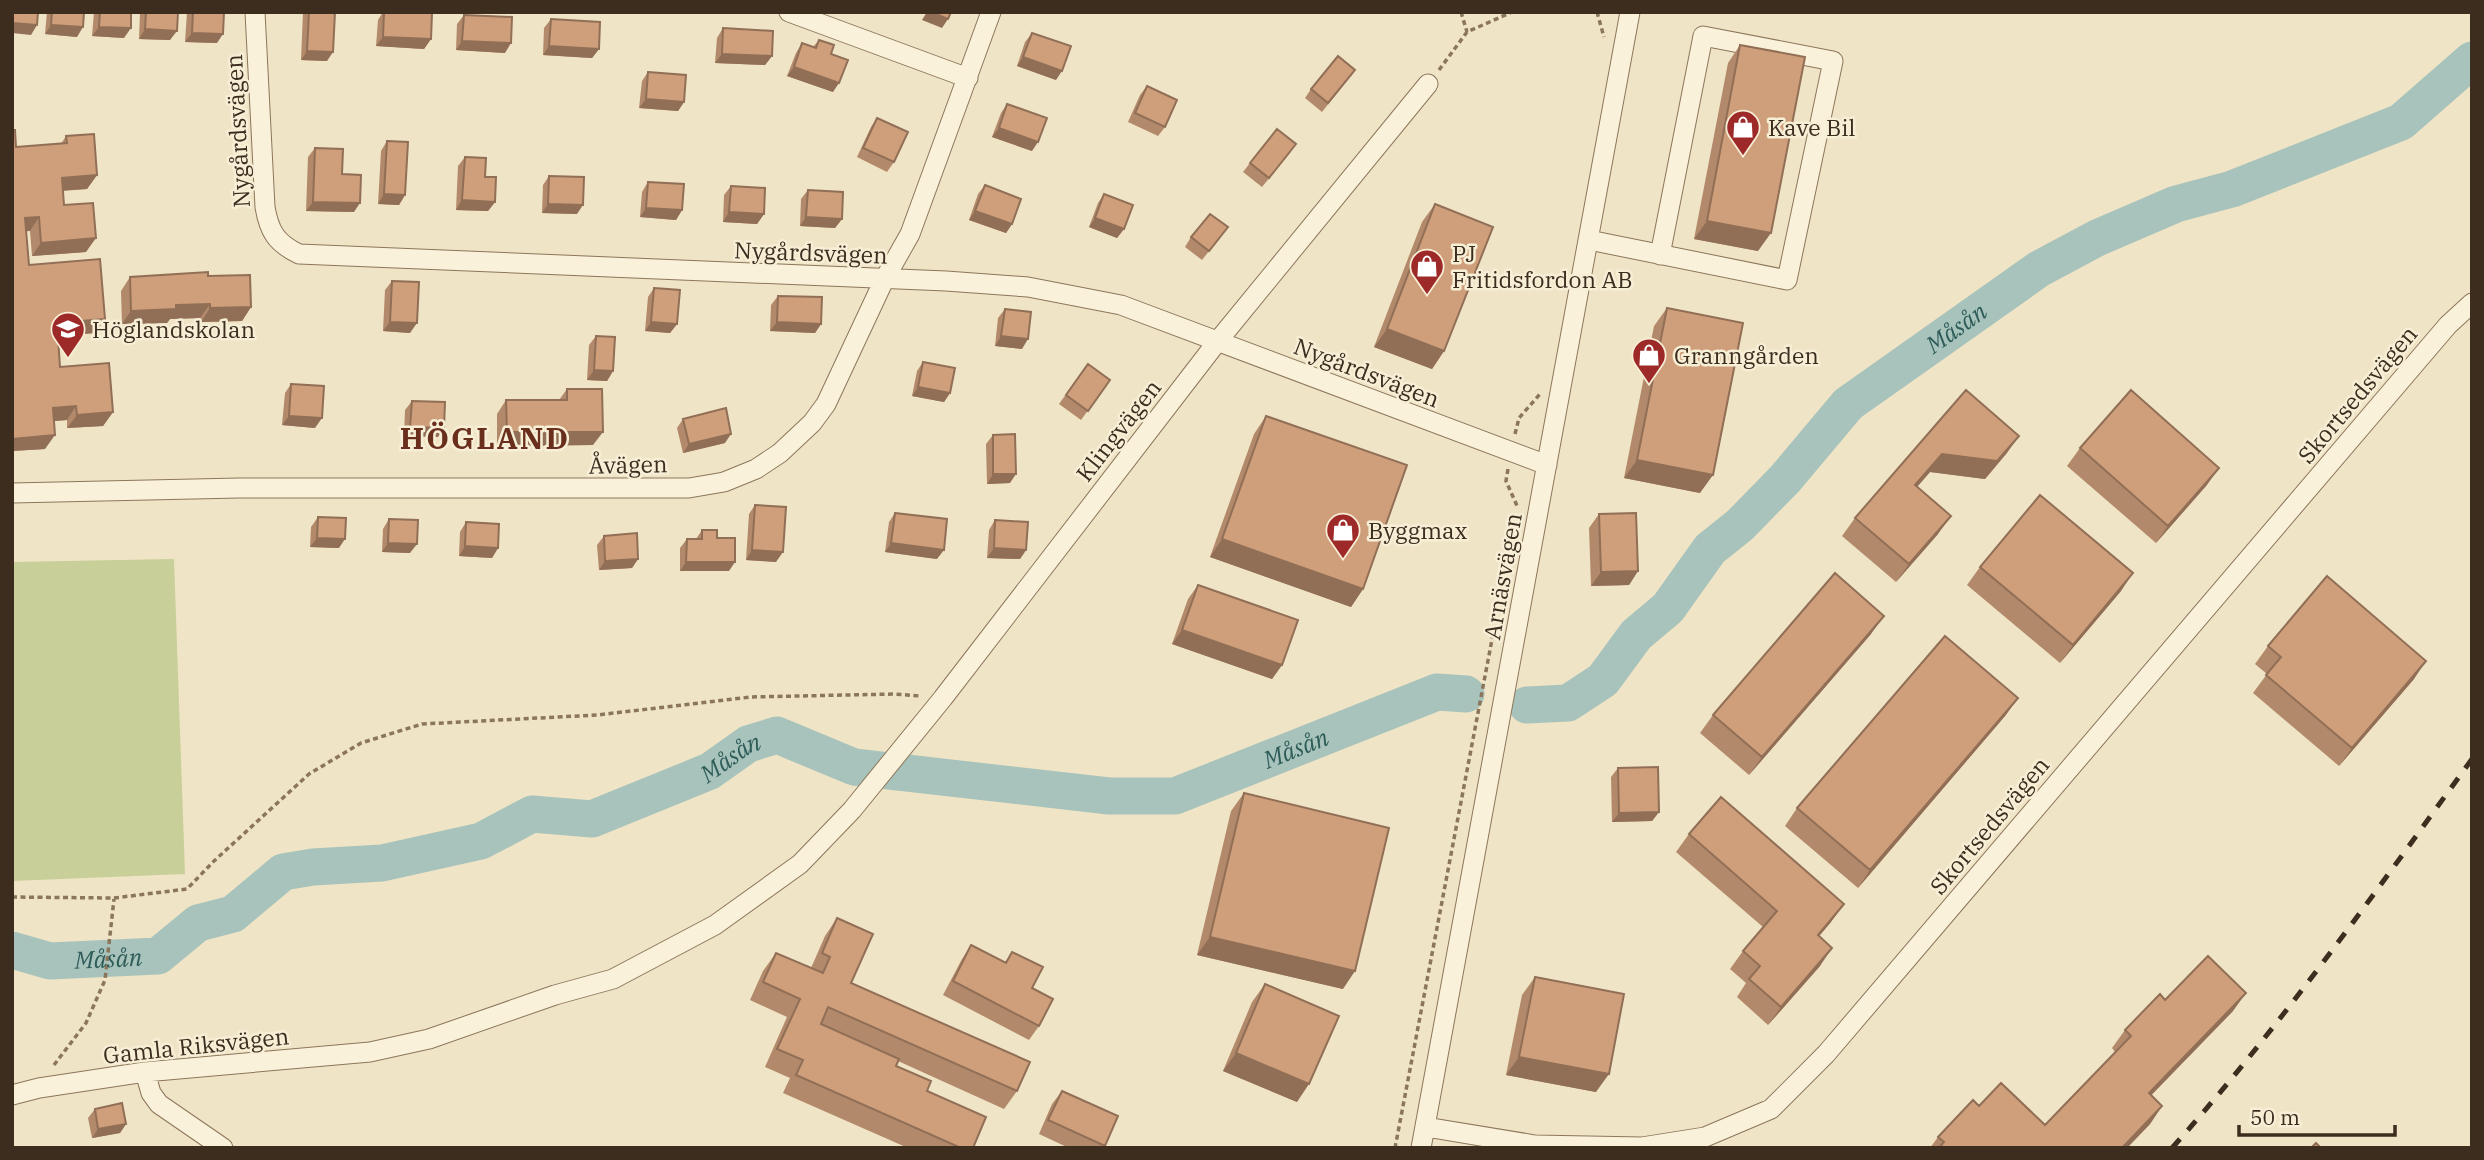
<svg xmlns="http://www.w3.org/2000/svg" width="2484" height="1160" viewBox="0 0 2484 1160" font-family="'IBM Plex Serif',serif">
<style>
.green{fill:#c8cf99}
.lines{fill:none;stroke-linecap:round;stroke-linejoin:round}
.river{stroke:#a8c3bb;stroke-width:37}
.minor-casing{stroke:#8c765b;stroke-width:21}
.path{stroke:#8c765b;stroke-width:3.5;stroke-dasharray:5 3.5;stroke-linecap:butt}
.minor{stroke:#faf1da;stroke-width:19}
.rail{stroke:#3c2d1f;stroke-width:5;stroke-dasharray:12 12;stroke-linecap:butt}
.wall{fill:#b2896a}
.shaded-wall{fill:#916f56}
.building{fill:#cf9f7b;stroke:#916f56;stroke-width:2}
.labels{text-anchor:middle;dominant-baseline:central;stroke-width:5;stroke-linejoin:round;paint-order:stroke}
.poi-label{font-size:23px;fill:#3c2d1f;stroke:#f7eed6;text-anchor:start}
.street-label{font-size:23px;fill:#3c2d1f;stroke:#f7eed6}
.water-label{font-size:24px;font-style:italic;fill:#2e5c59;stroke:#f7eed6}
.district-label{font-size:30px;font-weight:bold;letter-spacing:2px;fill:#6a2e1d;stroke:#f7eed6}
</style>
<rect width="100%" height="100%" fill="#f0e4c6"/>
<!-- green -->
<path class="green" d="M174,559L185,874L12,881V562Z"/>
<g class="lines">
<!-- river -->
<g class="river">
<path id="s1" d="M1527,705L1568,703L1603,680L1636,635L1668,608L1710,549L1740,525L1785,479L1848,404L2039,269L2097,238L2176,204L2232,189L2401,122L2472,60"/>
<path id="s2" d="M12,950L50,961L158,956L198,923L233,914L283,872L313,867L382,863L481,841L532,814L592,819L710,771L748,744L777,735L854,767L1109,796H1175L1437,692L1466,694"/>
</g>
<!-- minor casing -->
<g class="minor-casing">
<path id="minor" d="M255,12L265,207C269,231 276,243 299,254L946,281L1028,287L1121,305L1547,465
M789,12L968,78
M1589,240L1787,280L1833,61L1703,36L1660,255
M12,493L239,488H689L724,482L756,469L780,453L812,423L826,404L884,280L910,234L991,12
M145,1072L151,1093L159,1104L223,1148
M12,1095L39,1088L145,1072L370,1052L429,1039L555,995L613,979L715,925L800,864L852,810L943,698L1217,342L1428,84
M1426,1127L1535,1145L1642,1147L1705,1137L1771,1109L1826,1054L2448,325L2472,303
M1421,1148L1630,12"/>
</g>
<!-- path -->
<path class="path" d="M1461,12L1467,32
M1597,12L1604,37
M1439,70L1467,32L1512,12
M1515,434L1519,418L1540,394
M1508,469L1506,481L1518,508
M12,897L114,898L187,889L214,861L309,774L361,743L422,724L597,715L751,697L894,694L920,696
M54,1065L86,1023L105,980L114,899
M1395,1148L1494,629"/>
<!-- minor -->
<use href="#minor" class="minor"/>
<!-- rail -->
<path class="rail" d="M2172,1148C2281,1026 2376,891 2472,759"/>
</g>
<!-- wall -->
<path class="wall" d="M47,12H84L77,37L45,34Z
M94,12H131L124,38L92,36Z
M140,12H178L170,40L139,39Z
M187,12H224L217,43L185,42Z
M303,12H335L327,61L301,60Z
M383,12H411L431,39L424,49L376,46L378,20Z
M464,15L505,53L456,50L457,24Z
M551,19L599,49L592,58L543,55L544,28Z
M723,28L772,56L765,65L715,63L717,38Z
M1032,33L1056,80L1017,66L1025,42Z
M819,40L831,54L833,92L787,76L796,53L802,43L813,47Z
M1740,45L1758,251L1694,239L1728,63Z
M648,72L684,102L678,111L639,108L642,81Z
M1348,79L1322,112L1305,98L1311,89Z
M1147,86L1165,127L1158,136L1128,122L1140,95Z
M1007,104L1032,151L992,137L1001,113Z
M877,118L894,162L887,172L857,157L871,127Z
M12,130L16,147L61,144L66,136L97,175L87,189L63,191L64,205L86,252L32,256L30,231H26L29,265L105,319L95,333L58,336L60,367L113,412L103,426L67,428V420L54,421L45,449L12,451Z
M387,141L405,195L399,205L378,204L381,151Z
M315,148L342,174L354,212L306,211L308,157Z
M1290,153L1262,187L1243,172L1250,163Z
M465,157L485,177L495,202L488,211L456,210L458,166Z
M549,176L577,214L542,213L543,185Z
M648,182L682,210L676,220L640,217L642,192Z
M985,185L1012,224L1006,233L969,220L978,194Z
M731,186L764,214L757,224L723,222L724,195Z
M808,190L842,219L835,228L800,226L801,199Z
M1104,194L1124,229L1117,238L1089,227L1098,203Z
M1435,204L1444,351L1432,369L1374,347L1422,222Z
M1228,227L1202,260L1185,247L1191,237Z
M208,276L251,307L242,321L201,322L200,318L170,319L167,323L122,324L121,291L130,277Z
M392,281L410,333L383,331L385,290Z
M654,288L677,324L670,333L645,331L648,297Z
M778,296L821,324L815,333L770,331L771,305Z
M1667,308L1700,493L1624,478L1654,326Z
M1005,309L1022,349L995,346L998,318Z
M596,336L613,371L607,381L587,380L589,345Z
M923,362L950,393L944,402L912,396L917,371Z
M1088,364L1110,380L1081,420L1059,404Z
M291,384L315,428L282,425L285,393Z
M567,389L593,445L497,446V414L506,400H559Z
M1966,390L2019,436L2006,454L1985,479L1930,472L1917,487L1938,534L1896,582L1842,536L1855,518Z
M412,401L438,437L404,436L405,410Z
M1266,416L1363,589L1351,607L1210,557L1254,434Z
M683,419L725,443L683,453L677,428Z
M993,435L1010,483L987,484L986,444Z
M2080,448L2219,468L2206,486L2156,543L2067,466Z
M755,505L776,562L746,560L749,514Z
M895,513L937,559L885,552L889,522Z
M1599,514L1638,571L1629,585L1591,586L1589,528Z
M318,517L339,548L310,547L311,527Z
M389,519L410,553L382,552L383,529Z
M995,520L1026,550L1020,559L987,558L989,530Z
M466,522L498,548L492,558L459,556L460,532Z
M702,530L717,538L729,571H680V548L687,539H696Z
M604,536L638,559L632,568L599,570L597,545Z
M1980,567L2121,591L2060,663L1967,585Z
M1198,585L1282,665L1272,679L1172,644L1188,599Z
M1871,634L1749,775L1700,733L1713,715Z
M2268,646L2414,679L2339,766L2253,693L2267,674L2255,664Z
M2018,698L2005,716L1858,888L1785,826L1797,808Z
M1618,768L1659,812L1652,821L1612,822L1611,777Z
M1244,793L1343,989L1197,955L1231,811Z
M1689,834L1831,922L1819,936L1820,966L1768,1025L1737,997L1746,983L1730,969L1743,951L1763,927L1676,852Z
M837,918L851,983L1017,1091L1004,1109L898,1061L896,1066L927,1091L973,1148H908L783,1093L790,1078L765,1067L787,1017L750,1000L763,971L776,953L811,968L825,936Z
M971,945L1005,962L1012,952L1032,988L1039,1026L1029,1040L943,995L962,959Z
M1535,977L1596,1092L1506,1075L1522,995Z
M1265,984L1297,1102L1223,1071L1252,1002Z
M2165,1000L2233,1011L2151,1095L2162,1106L2150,1124L2127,1148H1930L1938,1137L1979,1106L2045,1125L2115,1052L2112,1048L2125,1030Z
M1062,1091L1105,1146L1103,1148H1069L1039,1134L1052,1104Z
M95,1109L126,1124L120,1133L92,1138L88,1118Z"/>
<!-- shaded-wall -->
<path class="shaded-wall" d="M927,12H931L948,19L942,28L922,20Z
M12,23L37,25L31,35L12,33Z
M51,25L83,27L77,37L45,34Z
M99,27L131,28L124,38L92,36Z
M145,29L177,31L170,40L139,39Z
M192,33L223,34L217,43L185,42Z
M383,37L431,39L424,49L376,46Z
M462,41L511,43L505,53L456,50Z
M549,46L599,49L592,58L543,55Z
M307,51L333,52L327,61L301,60Z
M722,54L772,56L765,65L715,63Z
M1023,57L1062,71L1056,80L1017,66Z
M794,67L839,83L833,92L787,76Z
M646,99L684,102L678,111L639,108Z
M999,128L1038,142L1032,151L992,137Z
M97,175L87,189L53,191L62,178Z
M384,194L405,195L399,205L378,204Z
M462,200L495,202L488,211L456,210Z
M313,202L360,203L354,212L306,211Z
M548,204L583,205L577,214L542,213Z
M646,208L682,210L676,220L640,217Z
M975,211L1012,224L1006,233L969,220Z
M729,212L764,214L757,224L723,222Z
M39,217L30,231L16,232L25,218Z
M806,217L842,219L835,228L800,226Z
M1095,218L1124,229L1117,238L1089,227Z
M1707,221L1771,233L1758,251L1694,239Z
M96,238L86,252L32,256L41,243Z
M210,304L200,318L170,319L167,323L122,324L131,311L176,305Z
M251,307L242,321L201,322L210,308Z
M105,319L95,333L47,337L57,323Z
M390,322L417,323L410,333L383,331Z
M651,322L677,324L670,333L645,331Z
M777,322L821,324L815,333L770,331Z
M1387,329L1444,351L1432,369L1374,347Z
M1001,336L1028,339L1022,349L995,346Z
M594,370L613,371L607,381L587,380Z
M918,387L950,393L944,402L912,396Z
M76,406L67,420L43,422L53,408Z
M113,412L103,426L67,428L77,415Z
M289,416L322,418L315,428L282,425Z
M410,427L444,428L438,437L404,436Z
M507,432H603L593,445L497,446Z
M731,434L725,443L683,453L689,444Z
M55,435L45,449L12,451V439Z
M2019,436L2006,454L1985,479L1930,472L1903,503L1915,485L1942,454Z
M1637,460L1713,475L1700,493L1624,478Z
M2219,468L2206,486L2156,543L2168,526Z
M993,474H1016L1010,483L987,484Z
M1951,516L1938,534L1896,582L1909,564Z
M317,538L345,539L339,548L310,547Z
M1222,539L1363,589L1351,607L1210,557Z
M388,543L417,544L410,553L382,552Z
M891,543L944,550L937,559L885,552Z
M465,546L498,548L492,558L459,556Z
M994,548L1026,550L1020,559L987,558Z
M752,550L783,552L776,562L746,560Z
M638,559L632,568L599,570L605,561Z
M686,562H735L729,571H680Z
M1638,571L1629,585L1591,586L1601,572Z
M2133,573L2121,591L2060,663L2073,645Z
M1884,616L1871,634L1749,775L1762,757Z
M1182,630L1282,665L1272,679L1172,644Z
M2426,661L2414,679L2339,766L2352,748Z
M2018,698L2005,716L1858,888L1870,870Z
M1659,812L1652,821L1612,822L1619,813Z
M1844,904L1831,922L1805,953L1818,935Z
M1210,937L1355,971L1343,989L1197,955Z
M1832,948L1820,966L1768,1025L1781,1007Z
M2246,993L2233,1011L2136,1111L2149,1093Z
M1236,1053L1309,1084L1297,1102L1223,1071Z
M1519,1057L1609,1074L1596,1092L1506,1075Z
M2162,1106L2150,1124L2127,1148H2122Z
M126,1124L120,1133L92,1138L98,1129Z"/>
<!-- building -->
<path class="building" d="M12,12H38L37,25L12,23Z
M52,12H84L83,27L51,25Z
M100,12H131V28L99,27Z
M146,12H178L177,31L145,29Z
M193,12H224L223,34L192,33Z
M309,12H335L333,52L307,51Z
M384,12L432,13L431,39L383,37Z
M931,12H951L948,19Z
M464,15L512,17L511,43L462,41Z
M551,19L600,22L599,49L549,46Z
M723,28L773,31L772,56L722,54Z
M1032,33L1071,46L1062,71L1023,57Z
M819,40L834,45L831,54L848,60L839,83L794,67L802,43L816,48Z
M1740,45L1805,57L1771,233L1707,221Z
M1338,56L1355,70L1328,103L1311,89Z
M648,72L686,75L684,102L646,99Z
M1147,86L1177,100L1165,127L1135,113Z
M1007,104L1047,118L1038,142L999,128Z
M877,118L908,132L894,162L863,148Z
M1277,129L1296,144L1269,178L1250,163Z
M12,130H15L16,147L67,143L66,136L94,134L97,175L62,178L64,205L93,203L96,238L41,243L39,217L25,218L29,265L100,259L105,319L57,323L60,367L109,363L113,412L77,415L76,406L53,408L55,435L12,439Z
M387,141L408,142L405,195L384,194Z
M315,148L343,149L342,174L361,175L360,203L313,202Z
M465,157L486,158L485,177H496L495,202L462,200Z
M549,176L584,177L583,205L548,204Z
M648,182L684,184L682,210L646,208Z
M985,185L1021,199L1012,224L975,211Z
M731,186L765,188L764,214L729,212Z
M808,190L843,192L842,219L806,217Z
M1104,194L1133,205L1124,229L1095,218Z
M1435,204L1493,227L1444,351L1387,329Z
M1210,214L1228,227L1209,251L1191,237Z
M208,272V276L250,275L251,307L210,308V304L176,305V309L131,311L130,277Z
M392,281L419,282L417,323L390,322Z
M654,288L680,290L677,324L651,322Z
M778,296L822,297L821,324L777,322Z
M1667,308L1743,323L1713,475L1637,460Z
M1005,309L1031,312L1028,339L1001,336Z
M596,336L615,337L613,371L594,370Z
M923,362L955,368L950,393L918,387Z
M1088,364L1110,380L1088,411L1066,395Z
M291,384L324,386L322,418L289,416Z
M567,389H602L603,432H507L506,400H567Z
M1966,390L2019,436L1997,461L1942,454L1915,485L1951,516L1909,564L1855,518Z
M2131,390L2219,468L2168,526L2080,448Z
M412,401L445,402L444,428L410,427Z
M726,408L731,434L689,444L683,419Z
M1266,416L1407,465L1363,589L1222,539Z
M1015,434L1016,474H993V435Z
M2040,495L2133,573L2073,645L1980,567Z
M755,505L786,507L783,552L752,550Z
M895,513L947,519L944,550L891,543Z
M1636,513L1638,571L1601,572L1599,514Z
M318,517L346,518L345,539L317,538Z
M389,519L418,520L417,544L388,543Z
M995,520L1028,522L1026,550L994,548Z
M466,522L499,524L498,548L465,546Z
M702,530H717V538H735V562H686L687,539H702Z
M637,533L638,559L605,561L604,536Z
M1835,573L1884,616L1762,757L1713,715Z
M2327,576L2426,661L2352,748L2266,675L2281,657L2268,646Z
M1198,585L1298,620L1282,665L1182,630Z
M1945,636L2018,698L1870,870L1797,808Z
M1658,767L1659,812L1619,813L1618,768Z
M1244,793L1389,828L1355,971L1210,937Z
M1721,797L1844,904L1818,935L1832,948L1781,1007L1749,979L1760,966L1743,951L1777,911L1689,834Z
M837,918L873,934L851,983L1030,1062L1017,1091L828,1007L821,1024L899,1059L896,1066L931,1081L927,1091L986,1117L973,1148H961L796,1075L803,1060L777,1049L800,999L763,982L776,953L823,973L830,957L822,953Z
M971,945L1006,963L1012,952L1043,967L1032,988L1053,999L1039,1026L953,981Z
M2208,956L2246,993L2149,1093L2162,1106L2122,1148H1939L1944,1142L1938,1137L1973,1100L1979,1106L2001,1083L2045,1125L2131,1036L2125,1030L2160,994L2165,1000Z
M1535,977L1624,994L1609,1074L1519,1057Z
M1265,984L1339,1016L1309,1084L1236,1053Z
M1062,1091L1118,1116L1105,1146L1048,1120Z
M122,1103L126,1124L98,1129L95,1109Z
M2316,1143L2321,1148H2311Z"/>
<!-- icons -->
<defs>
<g id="shop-pin" transform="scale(1.75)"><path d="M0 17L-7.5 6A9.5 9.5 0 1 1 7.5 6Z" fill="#9d2929" stroke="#f7eed6"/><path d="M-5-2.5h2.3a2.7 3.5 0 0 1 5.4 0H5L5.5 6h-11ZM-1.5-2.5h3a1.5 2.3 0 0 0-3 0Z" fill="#fff"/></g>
<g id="school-pin" transform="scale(1.75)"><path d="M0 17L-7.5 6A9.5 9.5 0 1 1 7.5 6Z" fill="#9d2929" stroke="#f7eed6"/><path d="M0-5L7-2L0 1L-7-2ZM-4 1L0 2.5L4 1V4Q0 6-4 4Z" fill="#fff"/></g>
</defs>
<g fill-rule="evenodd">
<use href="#shop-pin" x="1743" y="127"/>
<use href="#shop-pin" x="1427" y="266"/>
<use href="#school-pin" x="68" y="329"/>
<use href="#shop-pin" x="1649" y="355"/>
<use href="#shop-pin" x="1343" y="530"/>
</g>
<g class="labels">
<!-- poi labels -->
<g class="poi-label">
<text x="1768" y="127">Kave Bil</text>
<text x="1452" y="253">PJ<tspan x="1452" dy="26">Fritidsfordon AB</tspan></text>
<text x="92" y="329">Höglandskolan</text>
<text x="1674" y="355">Granngården</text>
<text x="1368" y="530">Byggmax</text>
</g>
<!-- street labels -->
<g class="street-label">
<text transform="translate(237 131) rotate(-93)">Nygårdsvägen</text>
<text transform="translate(811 252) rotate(2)">Nygårdsvägen</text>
<text transform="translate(1367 372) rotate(21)">Nygårdsvägen</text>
<text transform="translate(2357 394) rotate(-50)">Skortsedsvägen</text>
<text transform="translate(1118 430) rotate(-52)">Klingvägen</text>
<text transform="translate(628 464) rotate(-1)">Åvägen</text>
<text transform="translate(1502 576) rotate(-80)">Arnäsvägen</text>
<text transform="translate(1989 825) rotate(-50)">Skortsedsvägen</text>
<text transform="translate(196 1045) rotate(-6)">Gamla Riksvägen</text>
</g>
<!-- water labels -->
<g class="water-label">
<text stroke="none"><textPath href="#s1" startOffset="586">Måsån</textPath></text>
<text stroke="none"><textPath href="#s2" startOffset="1360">Måsån</textPath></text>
<text stroke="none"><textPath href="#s2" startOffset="772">Måsån</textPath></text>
<text stroke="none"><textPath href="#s2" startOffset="98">Måsån</textPath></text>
</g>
<!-- district labels -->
<g class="district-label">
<text x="485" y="437">HÖGLAND</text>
</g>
</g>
<!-- border -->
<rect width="2484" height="1160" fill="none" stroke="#3c2d1f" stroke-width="28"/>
<!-- scale -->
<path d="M2239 1125v10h156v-10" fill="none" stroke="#3c2d1f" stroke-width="3.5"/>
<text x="2250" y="1125" font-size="21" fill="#3c2d1f" stroke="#f7eed6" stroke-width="5" paint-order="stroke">50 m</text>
</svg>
